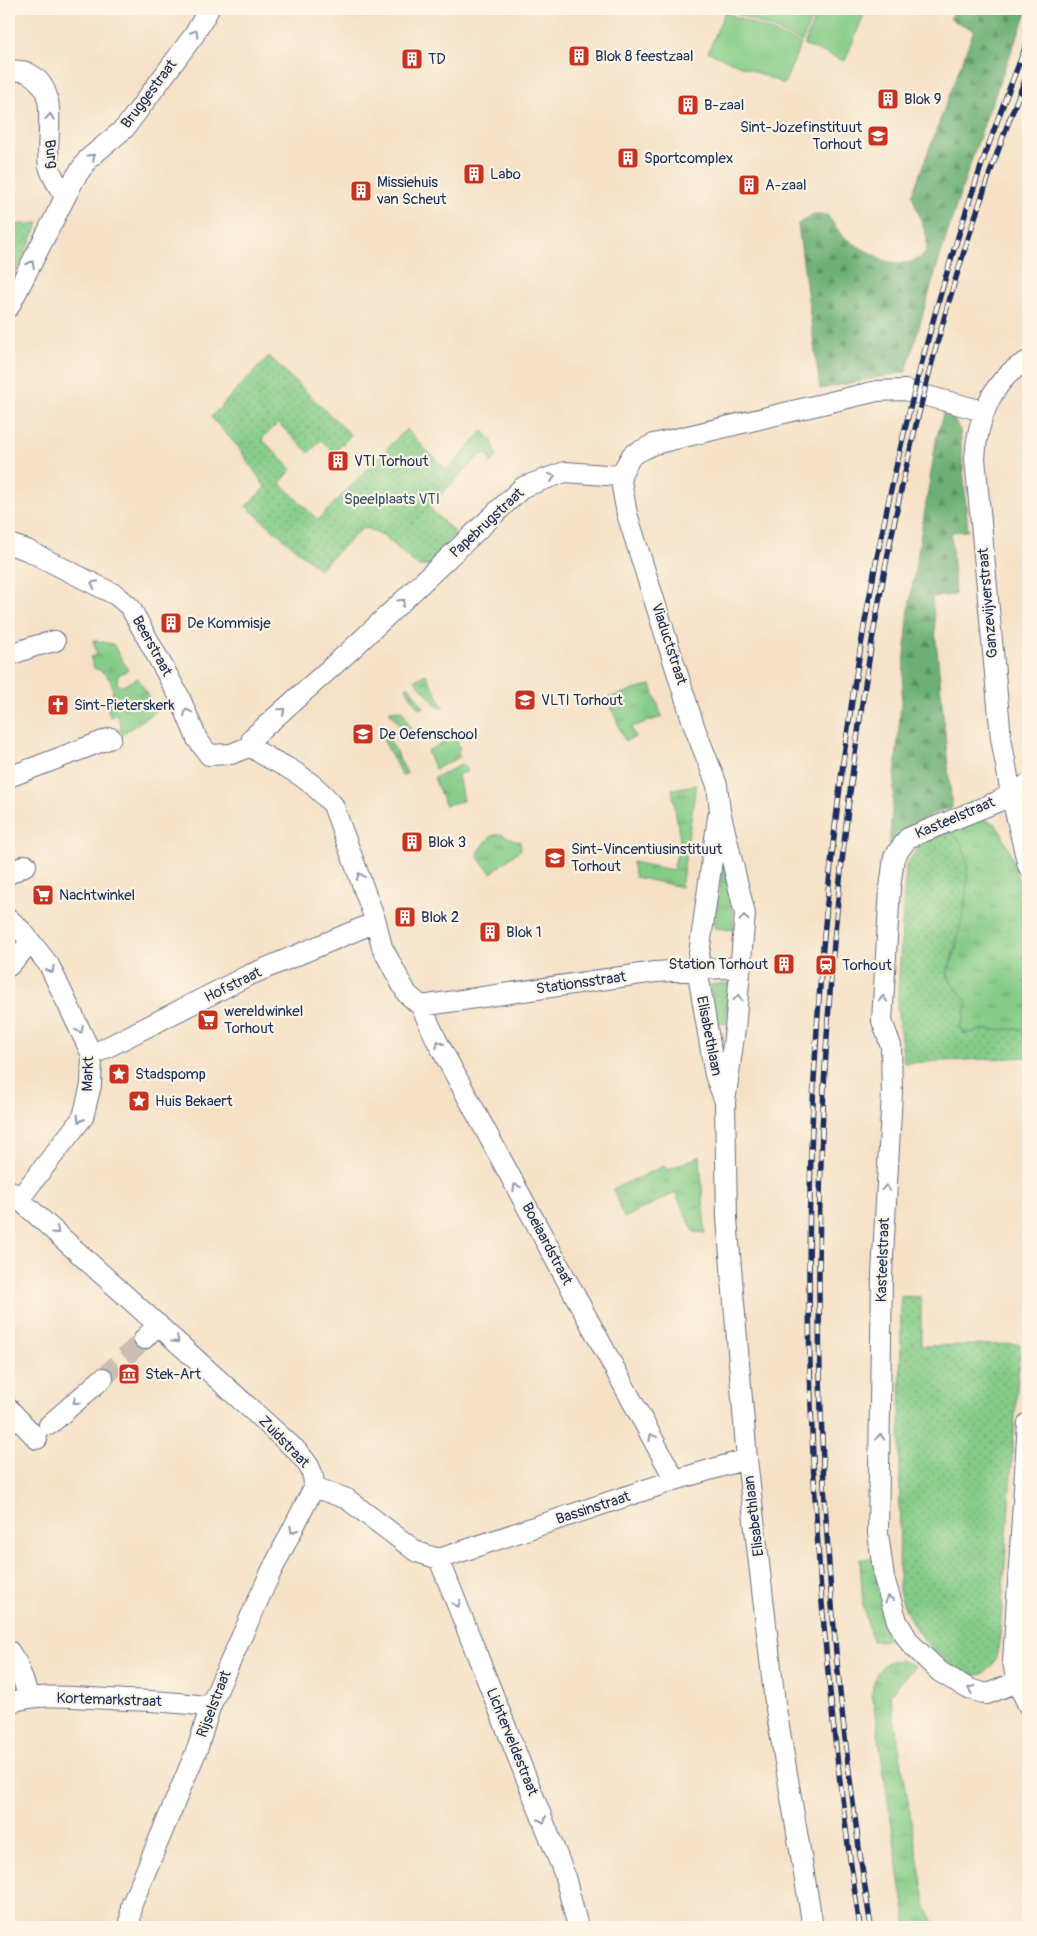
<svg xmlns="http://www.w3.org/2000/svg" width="1037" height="1936" viewBox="0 0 1037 1936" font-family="Pangolin,sans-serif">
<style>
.grass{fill:url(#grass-tufts);stroke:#507e72}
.forest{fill:url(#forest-firs);stroke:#447069}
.park{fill:url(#park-dots);stroke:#507e72}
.pitch{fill:#85cc87;stroke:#507e72}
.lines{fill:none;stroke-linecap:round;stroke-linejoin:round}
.minor-tunnel{stroke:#cabdb1;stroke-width:20;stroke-dasharray:20 10;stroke-linecap:butt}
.minor-casing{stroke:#686d82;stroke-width:22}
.minor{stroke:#fff;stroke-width:20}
.rail-casing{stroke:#1b2f5e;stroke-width:5.5}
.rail{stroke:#fcf5e5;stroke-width:4;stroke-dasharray:11;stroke-linecap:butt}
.oneway{stroke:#8d97ae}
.labels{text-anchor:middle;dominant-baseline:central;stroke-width:4.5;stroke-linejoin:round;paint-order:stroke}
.poi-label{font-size:15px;fill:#1b2f5e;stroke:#fcf5e5;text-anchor:start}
.street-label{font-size:15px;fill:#1b2f5e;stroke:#fcf5e5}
.park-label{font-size:15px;fill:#365668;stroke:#fcf5e5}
</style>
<defs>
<pattern id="grass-tufts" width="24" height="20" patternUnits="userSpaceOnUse" patternTransform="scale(1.25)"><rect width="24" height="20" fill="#85cc87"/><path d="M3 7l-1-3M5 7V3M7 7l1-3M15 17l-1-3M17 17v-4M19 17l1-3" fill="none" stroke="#6ca672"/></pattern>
<pattern id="forest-firs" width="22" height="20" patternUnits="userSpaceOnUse" patternTransform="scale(1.25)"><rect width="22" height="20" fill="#6cb074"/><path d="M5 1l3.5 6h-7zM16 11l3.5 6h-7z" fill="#589062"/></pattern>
<pattern id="park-dots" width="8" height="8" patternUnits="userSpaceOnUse" patternTransform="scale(1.25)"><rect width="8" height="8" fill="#85cc87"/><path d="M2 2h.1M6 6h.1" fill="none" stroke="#6ca672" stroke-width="1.8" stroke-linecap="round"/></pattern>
</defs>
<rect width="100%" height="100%" fill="#fcf5e5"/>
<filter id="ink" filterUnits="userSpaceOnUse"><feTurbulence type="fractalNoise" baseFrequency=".02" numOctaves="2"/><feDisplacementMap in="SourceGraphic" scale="10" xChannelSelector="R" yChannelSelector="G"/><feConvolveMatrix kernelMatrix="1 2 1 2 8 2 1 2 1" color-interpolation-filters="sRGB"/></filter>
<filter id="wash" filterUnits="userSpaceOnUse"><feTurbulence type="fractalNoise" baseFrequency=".0096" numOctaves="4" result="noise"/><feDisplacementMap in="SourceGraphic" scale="20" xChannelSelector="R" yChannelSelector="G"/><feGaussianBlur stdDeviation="1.12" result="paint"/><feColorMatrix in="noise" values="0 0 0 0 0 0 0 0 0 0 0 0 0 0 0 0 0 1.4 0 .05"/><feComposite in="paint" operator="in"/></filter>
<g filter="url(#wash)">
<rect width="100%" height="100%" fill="#f6e1c6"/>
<!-- grass -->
<path class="grass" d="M483,431L492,441L497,456L491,463L489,455L482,454L464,471L455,462Z
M93,640L113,644L128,670L118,675L117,684L122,686L138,678L156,711L115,739L99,736L122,729L117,714L110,717L107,706C119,691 111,673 94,668L90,657L97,655Z
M426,674L443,706V707H438L415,680Z
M651,685L662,717L631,727L635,737L625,741L607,698Z
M409,686L424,708H418L406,688Z
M402,710L413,734L411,739L389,711Z
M386,733L407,773L402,776L381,735Z
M455,737L460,749L457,751L460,757L435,769L427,751Z
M463,764L467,772L458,774L463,801L445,805L434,778Z
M696,785L681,887L635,877L632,862L673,870L680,841L672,789Z
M979,817L995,824L1002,834L1011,855L1028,913V1029L982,1030L965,1034L959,1025L967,1002L952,984L947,973L956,950L949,832Z
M501,834L520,842L521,849L491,873L478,858L479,851L491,836Z
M723,863L727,864L734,930L714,928Z
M731,983L726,1024L715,1022L710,985Z
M700,1156L705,1233L694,1232L675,1193L624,1218L613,1189L664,1166L667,1170Z
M860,1559H876L897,1635L886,1640L872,1641L863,1606Z
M900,1660L915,1666L890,1694L926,1907L936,1927H907L872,1694C875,1673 878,1663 900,1660Z"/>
<!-- forest -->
<path class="forest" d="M955,9L1028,10C979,128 941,249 906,372L820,389L798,224L811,215H827L842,236L864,250L888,262L908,263L920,258L926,252L927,237L912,195L974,30L950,19Z
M944,411L953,418L960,430L968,531L951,532L955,595L932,597L952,808C926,813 907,828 889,847L909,607L937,436Z"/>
<!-- park -->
<path class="park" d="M39,223L9,287V225Z
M269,356L351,435L334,453L321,440L309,453L278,423L262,439L292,469L280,483L318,520L406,429L447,470L455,462L464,471L429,507L455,533L431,566H418L384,536L364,527L319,569L246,506L265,487L239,448L211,417Z
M949,832C952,834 956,836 958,839C980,862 957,946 947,973L952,984L967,1002L963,1023L959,1026L965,1034L982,1030L1028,1029V1057L904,1063L897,1007L906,865L921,843Z
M901,1296L921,1297V1346L1020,1344L1000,1636C998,1648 997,1663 987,1671C966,1689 922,1642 913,1624C907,1614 903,1603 899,1592Z"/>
<!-- pitch -->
<path class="pitch" d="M727,9H816L802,42Z
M819,9H866L845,61L804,45Z
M725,12L801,44L784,84L708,52Z"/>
</g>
<g filter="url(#ink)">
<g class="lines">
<!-- minor-tunnel -->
<path class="minor-tunnel" d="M103,1378L144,1339"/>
<!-- minor casing -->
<g class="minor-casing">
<path id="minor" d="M9,70C14,71 23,70 28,73C62,90 44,136 49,166C51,176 60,188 65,197
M9,307L75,178L88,159L125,128L194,35L209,9
M1028,361C991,378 977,422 975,458L1001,738L1011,794L1028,866
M620,476L627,514L694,726L717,785L720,811L745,914L735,1029L725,1102L727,1219L747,1459L775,1703L813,1927
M620,476L632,455L654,444L877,391L905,390L983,411
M9,544L27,550L116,595L130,607L179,696L197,739L209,755L231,754L251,746
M9,655L35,646L55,641
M251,746C263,757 274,760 288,768C304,777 321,791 333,805L376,922L382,947L407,994L421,1006L437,1041L675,1480
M251,746L252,738L353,648L523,487L565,472L620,476
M9,777L111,738
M718,817L697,968L715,1075L724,1099
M9,874L26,865
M9,919L22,931L49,965L92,1055L91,1085L83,1117L19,1199
M9,966L31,942
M421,1006L655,972L741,967
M92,1055L247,976L376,922
M9,1190L296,1450C307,1462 314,1470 314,1487L270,1574L221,1682L210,1707L198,1747L131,1906L130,1927
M144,1339L158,1324
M9,1409L37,1439
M1028,1423L1013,1662L1017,1682L1028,1705
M49,1425L103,1378
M314,1487L347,1499L417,1552L439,1559
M439,1559L564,1873L578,1927
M439,1559L675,1480L747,1459
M9,1651L17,1663L29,1697
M1017,1682L987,1694L969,1689L940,1672L910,1643L897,1621L884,1578L878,1533L882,1274L892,1093L891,1046L882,1021L890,888L894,857L908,838L997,802L1028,784
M9,1703C40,1692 77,1698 109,1699C143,1701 177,1701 210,1707"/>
</g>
<!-- minor -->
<use href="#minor" class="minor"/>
<!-- rail casing -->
<g class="rail-casing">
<path id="rail" d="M860,1927C799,1534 791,1142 845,748C879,506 936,268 1028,41
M871,1927C813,1568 803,1204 844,843C873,580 929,318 1028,72"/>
</g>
<!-- rail -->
<use href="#rail" class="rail"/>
</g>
<!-- one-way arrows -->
<defs><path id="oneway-chevron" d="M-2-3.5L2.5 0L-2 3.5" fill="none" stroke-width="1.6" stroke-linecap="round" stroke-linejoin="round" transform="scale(1.25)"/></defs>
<g class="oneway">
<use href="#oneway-chevron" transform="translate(195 33) rotate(-58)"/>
<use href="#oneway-chevron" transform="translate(50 117) rotate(-84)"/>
<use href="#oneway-chevron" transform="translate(92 157) rotate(-44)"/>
<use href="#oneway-chevron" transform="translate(31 264) rotate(-63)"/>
<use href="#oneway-chevron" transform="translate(552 477) rotate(-19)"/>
<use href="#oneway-chevron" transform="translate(94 584) rotate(-153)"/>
<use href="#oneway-chevron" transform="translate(402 602) rotate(-43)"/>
<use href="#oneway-chevron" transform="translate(282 711) rotate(-42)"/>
<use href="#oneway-chevron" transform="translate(187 712) rotate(-116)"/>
<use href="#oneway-chevron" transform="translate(360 876) rotate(-110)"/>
<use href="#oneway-chevron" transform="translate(744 918) rotate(-91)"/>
<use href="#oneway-chevron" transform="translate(51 970) rotate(61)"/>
<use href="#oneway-chevron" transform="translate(738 998) rotate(-85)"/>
<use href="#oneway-chevron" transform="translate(883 999) rotate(-87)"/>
<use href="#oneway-chevron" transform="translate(80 1030) rotate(64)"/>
<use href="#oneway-chevron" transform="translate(439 1044) rotate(-117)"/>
<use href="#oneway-chevron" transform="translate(80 1119) rotate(120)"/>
<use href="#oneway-chevron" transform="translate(516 1187) rotate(-118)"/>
<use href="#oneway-chevron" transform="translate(886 1188) rotate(-86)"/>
<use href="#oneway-chevron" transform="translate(56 1231) rotate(42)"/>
<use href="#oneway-chevron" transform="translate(176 1340) rotate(42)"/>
<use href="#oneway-chevron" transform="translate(76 1401) rotate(139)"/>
<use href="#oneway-chevron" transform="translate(652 1437) rotate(-118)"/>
<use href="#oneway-chevron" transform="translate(880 1437) rotate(-89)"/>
<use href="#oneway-chevron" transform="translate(293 1530) rotate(117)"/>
<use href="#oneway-chevron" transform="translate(889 1599) rotate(-107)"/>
<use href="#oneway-chevron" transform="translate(457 1604) rotate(68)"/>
<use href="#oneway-chevron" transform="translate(971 1689) rotate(-159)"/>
<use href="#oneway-chevron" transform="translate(543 1820) rotate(68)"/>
</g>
</g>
<!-- icons -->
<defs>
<g id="building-square" transform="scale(1.125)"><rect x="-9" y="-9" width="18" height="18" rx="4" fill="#c8321e" stroke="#fcf5e5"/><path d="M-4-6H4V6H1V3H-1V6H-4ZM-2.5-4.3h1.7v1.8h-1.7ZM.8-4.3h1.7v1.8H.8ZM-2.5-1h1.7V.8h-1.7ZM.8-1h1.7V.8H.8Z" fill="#fff"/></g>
<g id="school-square" transform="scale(1.125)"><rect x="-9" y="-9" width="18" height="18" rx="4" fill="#c8321e" stroke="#fcf5e5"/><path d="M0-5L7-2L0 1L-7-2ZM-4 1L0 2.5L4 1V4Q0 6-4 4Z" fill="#fff"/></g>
<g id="church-square" transform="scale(1.125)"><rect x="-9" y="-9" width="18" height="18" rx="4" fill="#c8321e" stroke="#fcf5e5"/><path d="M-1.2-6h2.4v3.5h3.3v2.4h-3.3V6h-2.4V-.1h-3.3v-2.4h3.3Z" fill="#fff"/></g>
<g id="supermarket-square" transform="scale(1.125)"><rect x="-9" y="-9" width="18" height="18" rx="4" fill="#c8321e" stroke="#fcf5e5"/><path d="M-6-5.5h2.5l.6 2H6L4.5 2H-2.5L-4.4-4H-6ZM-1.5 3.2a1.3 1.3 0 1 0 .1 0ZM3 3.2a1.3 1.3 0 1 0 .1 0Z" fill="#fff"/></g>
<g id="station-square" transform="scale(1.125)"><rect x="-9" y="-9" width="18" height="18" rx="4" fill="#c8321e" stroke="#fcf5e5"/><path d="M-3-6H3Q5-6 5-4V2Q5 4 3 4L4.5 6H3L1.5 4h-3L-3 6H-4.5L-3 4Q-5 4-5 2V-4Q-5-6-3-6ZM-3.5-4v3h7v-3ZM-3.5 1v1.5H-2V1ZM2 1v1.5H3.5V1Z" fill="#fff"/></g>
<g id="sight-square" transform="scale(1.125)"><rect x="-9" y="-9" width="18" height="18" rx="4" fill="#c8321e" stroke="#fcf5e5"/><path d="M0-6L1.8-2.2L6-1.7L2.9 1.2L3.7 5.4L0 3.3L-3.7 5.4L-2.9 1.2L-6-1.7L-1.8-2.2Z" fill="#fff"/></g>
<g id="museum-square" transform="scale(1.125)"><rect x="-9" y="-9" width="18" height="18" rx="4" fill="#c8321e" stroke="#fcf5e5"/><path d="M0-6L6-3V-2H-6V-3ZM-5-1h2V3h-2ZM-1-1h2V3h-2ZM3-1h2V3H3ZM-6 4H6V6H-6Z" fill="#fff"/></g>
</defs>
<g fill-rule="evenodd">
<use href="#building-square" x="579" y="56"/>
<use href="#building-square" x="412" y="59"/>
<use href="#building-square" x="888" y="99"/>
<use href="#building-square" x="688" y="105"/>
<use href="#school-square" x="878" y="136"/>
<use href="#building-square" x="628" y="158"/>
<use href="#building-square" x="474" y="174"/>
<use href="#building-square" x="749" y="185"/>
<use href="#building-square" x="361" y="191"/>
<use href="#building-square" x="338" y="461"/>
<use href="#building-square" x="171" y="623"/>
<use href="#school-square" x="525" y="700"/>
<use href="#church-square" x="58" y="705"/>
<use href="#school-square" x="363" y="734"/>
<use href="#building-square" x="412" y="842"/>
<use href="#school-square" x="555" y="858"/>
<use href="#supermarket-square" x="43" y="895"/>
<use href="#building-square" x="405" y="917"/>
<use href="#building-square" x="490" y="932"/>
<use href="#building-square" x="784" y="964"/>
<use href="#station-square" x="826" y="965"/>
<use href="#supermarket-square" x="208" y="1020"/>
<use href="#sight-square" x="119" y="1074"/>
<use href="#sight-square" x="139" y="1101"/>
<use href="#museum-square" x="129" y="1374"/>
</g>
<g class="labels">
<!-- poi labels -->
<g class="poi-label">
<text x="595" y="56">Blok 8 feestzaal</text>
<text x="428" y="59">TD</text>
<text x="904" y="99">Blok 9</text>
<text x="704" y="105">B-zaal</text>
<text x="862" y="127" text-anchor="end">Sint-Jozefinstituut<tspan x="862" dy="17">Torhout</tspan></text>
<text x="644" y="158">Sportcomplex</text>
<text x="490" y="174">Labo</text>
<text x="377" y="182">Missiehuis<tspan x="377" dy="17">van Scheut</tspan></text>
<text x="765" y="185">A-zaal</text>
<text x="354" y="461">VTI Torhout</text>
<text x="187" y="623">De Kommisje</text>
<text x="541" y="700">VLTI Torhout</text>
<text x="74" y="705">Sint-Pieterskerk</text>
<text x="379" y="734">De Oefenschool</text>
<text x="428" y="842">Blok 3</text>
<text x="571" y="849">Sint-Vincentiusinstituut<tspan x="571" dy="17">Torhout</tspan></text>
<text x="59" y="895">Nachtwinkel</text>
<text x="421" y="917">Blok 2</text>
<text x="506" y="932">Blok 1</text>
<text x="768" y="964" text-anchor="end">Station Torhout</text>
<text x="842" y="965">Torhout</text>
<text x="224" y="1011">wereldwinkel<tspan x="224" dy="17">Torhout</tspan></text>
<text x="135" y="1074">Stadspomp</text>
<text x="155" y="1101">Huis Bekaert</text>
<text x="145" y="1374">Stek-Art</text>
</g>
<!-- street labels -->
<g class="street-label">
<text transform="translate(149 94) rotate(-53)">Bruggestraat</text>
<text transform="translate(51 154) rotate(83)">Burg</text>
<text transform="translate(487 523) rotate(-43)">Papebrugstraat</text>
<text transform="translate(988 603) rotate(-95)">Ganzevijverstraat</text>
<text transform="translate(669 644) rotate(72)">Viaductstraat</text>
<text transform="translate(152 646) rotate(61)">Beerstraat</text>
<text transform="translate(955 818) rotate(-23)">Kasteelstraat</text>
<text transform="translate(581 983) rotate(-8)">Stationsstraat</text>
<text transform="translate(233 985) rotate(-26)">Hofstraat</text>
<text transform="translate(709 1036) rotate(79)">Elisabethlaan</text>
<text transform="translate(88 1074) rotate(-88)">Markt</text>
<text transform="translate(547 1244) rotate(62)">Boeiaardstraat</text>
<text transform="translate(883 1260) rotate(-88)">Kasteelstraat</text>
<text transform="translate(284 1442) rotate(46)">Zuidstraat</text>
<text transform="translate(593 1508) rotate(-18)">Bassinstraat</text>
<text transform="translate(754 1516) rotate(-97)">Elisabethlaan</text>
<text transform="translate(109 1700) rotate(2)">Kortemarkstraat</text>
<text transform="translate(214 1704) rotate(-69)">Rijselstraat</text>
<text transform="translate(512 1742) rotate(68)">Lichterveldestraat</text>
</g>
<!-- park labels -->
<g class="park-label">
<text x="392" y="499">Speelplaats VTI</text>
</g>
</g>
<!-- margin -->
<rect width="1037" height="1936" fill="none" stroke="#fcf5e5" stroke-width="30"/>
</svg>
